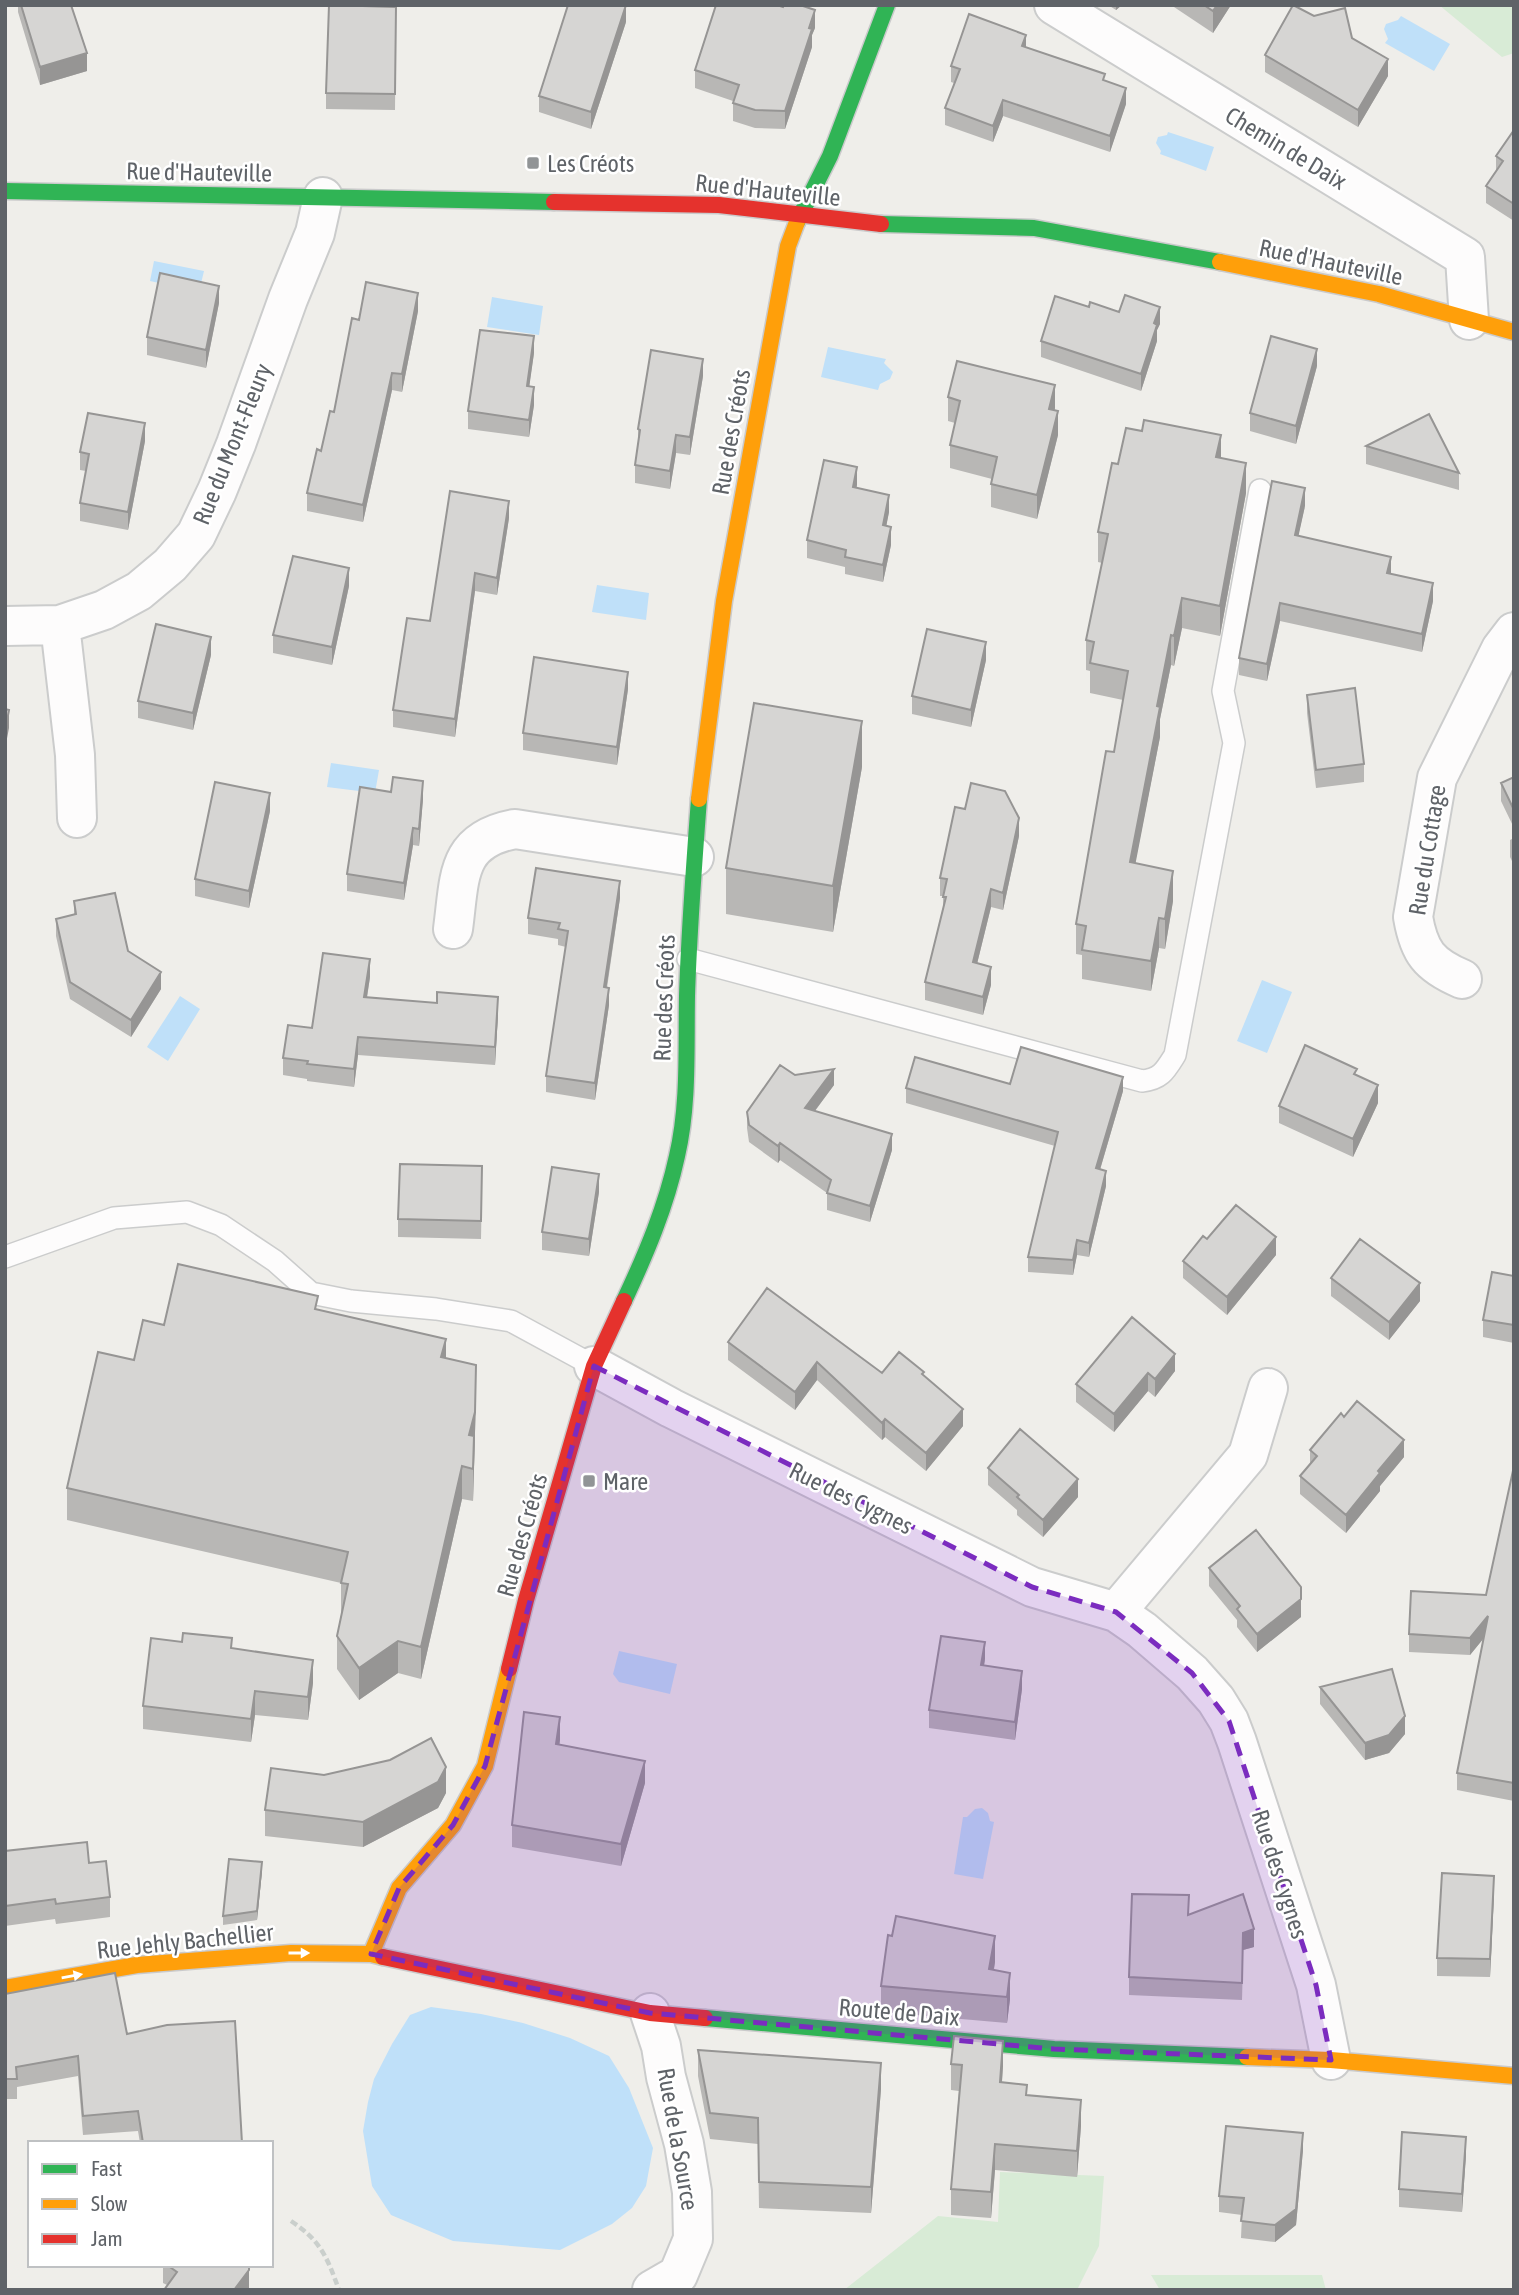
<svg xmlns="http://www.w3.org/2000/svg" width="1519" height="2295" viewBox="0 0 1519 2295" font-family="'Asap Condensed',sans-serif">
<style>
.green{fill:#d8ebd6}
.water{fill:#bfe0f9}
.lines{fill:none;stroke-linecap:round;stroke-linejoin:round}
.lane-casing{stroke:#cbcccc;stroke-width:24}
.street-casing{stroke:#cbcccc;stroke-width:42}
.fast-casing{stroke:#cacacb;stroke-width:19}
.slow-casing{stroke:#cacacb;stroke-width:19}
.jam-casing{stroke:#cacacb;stroke-width:19}
.path{stroke:#cacfcc;stroke-width:4.5;stroke-dasharray:7 3.5;stroke-linecap:butt}
.lane{stroke:#fdfcfc;stroke-width:21}
.street{stroke:#fdfcfc;stroke-width:38}
.fast{stroke:#30b455;stroke-width:16}
.slow{stroke:#ff9f0a;stroke-width:16}
.jam{stroke:#e5322d;stroke-width:16}
.wall{fill:#b8b7b5}
.shaded-wall{fill:#969594}
.building{fill:#d6d5d3;stroke:#969594;stroke-width:2}
.oneway{fill:#fff}
.marked{fill:#7b2cbf;fill-opacity:0.2;stroke:#7b2cbf;stroke-width:5;stroke-dasharray:14 9;stroke-linejoin:round}
.poi-dot{fill:#919496;stroke:#fff;stroke-width:2.5}
.labels{text-anchor:middle;dominant-baseline:central;stroke-width:5;stroke-linejoin:round;paint-order:stroke}
.street-label{font-size:24px;fill:#5f6368;stroke:#fff}
.poi-label{font-size:24px;fill:#5f6368;stroke:#fff;text-anchor:start}
</style>
<rect width="100%" height="100%" fill="#efeeea"/>
<!-- green -->
<path class="green" d="M1439,5H1514V53L1502,57Z
M1000,2172L1104,2176L1099,2246L1077,2290H844L938,2216L998,2222Z
M1151,2275H1322L1326,2290H1160Z"/>
<!-- water -->
<path class="water" d="M1401,16L1450,44L1434,71L1385,43L1388,39L1384,29L1386,24L1398,20Z
M1168,132L1214,147L1206,171L1160,154L1161,151L1156,143L1158,137L1167,135Z
M154,261L204,271L199,292L150,281Z
M492,297L543,306L539,335L487,327Z
M828,347L886,359L884,363L893,372L890,379L880,384L878,390L821,377Z
M597,585L649,593L646,620L592,612Z
M331,763L379,770L375,793L327,787Z
M1262,980L1292,992L1267,1053L1237,1041Z
M180,996L200,1009L168,1061L147,1047Z
M619,1651L677,1664L670,1694L619,1682L613,1674Z
M982,1808L988,1813L990,1821L994,1822L983,1879L954,1874L963,1817H967L975,1809Z
M431,2007L481,2014L523,2023L570,2038L609,2056L629,2088L653,2148L646,2186L632,2208L612,2224L560,2250L453,2241L391,2215L372,2186L363,2131L368,2102L374,2079L392,2044L410,2015Z"/>
<g class="lines">
<!-- lane casing -->
<g class="lane-casing">
<path id="lane" d="M688,959L1142,1081C1161,1079 1165,1071 1175,1055L1234,743L1223,691L1260,490
M5,1257L114,1218L187,1212L221,1225L275,1261L311,1293L351,1301L436,1309L511,1321L594,1366"/>
</g>
<!-- street casing -->
<g class="street-casing">
<path id="street" d="M1054,5L1465,257L1469,320
M60,625L75,755L77,818
M5,626L60,625L104,610L139,591L170,565L196,535L217,491L236,444L288,299L315,233L323,197
M453,929C460,878 455,840 515,829L694,857
M1462,979C1429,965 1419,952 1413,917L1437,778L1501,649L1514,632
M594,1366L671,1408L1032,1587L1116,1612L1142,1630L1192,1673L1216,1700L1229,1721L1237,1742L1316,1985L1331,2060
M1116,1612L1248,1455L1268,1388
M650,2013L661,2046L666,2077L684,2144L692,2192L693,2239L678,2275L652,2290"/>
</g>
<!-- fast casing -->
<g class="fast-casing">
<path id="fast" d="M5,191L554,202
M797,222L830,156L887,5
M881,224L1034,228L1220,262
M624,1301C646,1254 666,1207 677,1156C689,1105 686,1049 687,996C689,930 694,865 699,799
M705,2018L1054,2049L1247,2057"/>
</g>
<!-- slow casing -->
<g class="slow-casing">
<path id="slow" d="M1220,262L1379,294L1514,332
M699,799L724,601L788,246L797,222
M371,1954L399,1888L453,1825L485,1766L509,1669
M5,1988L137,1965L291,1953L371,1954L383,1957
M1247,2057L1331,2060L1514,2076"/>
</g>
<!-- jam casing -->
<g class="jam-casing">
<path id="jam" d="M554,202L719,205L881,224
M509,1669L526,1600L594,1366L624,1301
M383,1957L650,2013L705,2018"/>
</g>
<!-- path -->
<path class="path" d="M291,2221C321,2241 327,2257 339,2290"/>
<!-- lane -->
<use href="#lane" class="lane"/>
<!-- street -->
<use href="#street" class="street"/>
<!-- fast -->
<use href="#fast" class="fast"/>
<!-- slow -->
<use href="#slow" class="slow"/>
<!-- jam -->
<use href="#jam" class="jam"/>
</g>
<!-- wall -->
<path class="wall" d="M18,5H71L87,71L40,85L18,12Z
M1108,5H1122L1116,10Z
M1171,5H1231L1213,33Z
M396,7L395,110L326,109V93Z
M1314,16L1352,38L1388,76L1358,127L1265,72V55Z
M626,22L591,129L539,112V96Z
M815,28L812,35V47L785,129L755,128L733,121V101L695,88V70Z
M1026,47L1105,81L1126,104L1110,152L1003,116L993,142L945,125V108L954,83L951,82V66Z
M1514,130V221L1486,203V186L1496,172V156Z
M219,303L206,368L147,355V337Z
M1089,307L1119,312L1160,324L1157,330V341L1141,391L1041,357V341Z
M418,311L402,392L392,390L363,522L307,511V493L334,412L359,320Z
M534,353L529,386L534,405L529,437L468,429V411Z
M1317,366L1296,444L1250,431V413Z
M703,376L690,455L676,453L670,489L635,483V465L638,446V429Z
M948,397L1055,408L1054,411L1058,435L1037,519L991,507V484L992,479L950,468V445L955,423L948,421Z
M145,441L128,530L80,521V503L86,471L80,470V452Z
M1366,446L1459,473V490L1366,464Z
M1221,458L1246,493L1220,636L1182,628L1174,666L1171,665L1160,719V737L1135,863L1173,901L1165,949L1159,948L1151,991L1082,979V955L1076,954V924L1114,752L1123,700L1090,693V671L1086,670V640L1102,563L1098,562V532L1118,464Z
M857,485L856,488L889,512L886,526L891,545L883,582L845,574V567L807,558V540Z
M1305,506L1298,536L1391,574L1433,601L1422,652L1280,621L1267,681L1239,675V658Z
M509,518L497,595L475,591L455,737L393,727V710L430,621Z
M349,586L332,665L273,653V635Z
M211,655L193,730L138,718V701Z
M986,660L971,727L912,714V696Z
M628,689L617,765L523,750V733Z
M1307,695L1364,764V782L1316,788L1307,713Z
M862,767L833,932L726,914V868Z
M1514,777V828L1501,801V783Z
M391,792L423,799L419,846L413,845L404,900L347,891V874Z
M270,811L249,908L195,896V879Z
M1019,836L1003,910L991,907L977,964L991,985L983,1015L925,1000V982L943,908V896H940V878Z
M1514,838V865L1510,857V840Z
M620,898L607,988L609,1005L595,1100L546,1092V1076L566,947L558,945V939L528,934V918Z
M74,901L128,951L161,989L131,1037L70,999L56,936V919L74,915Z
M370,977L367,998L498,1015L495,1065L358,1055L354,1087L307,1081V1079L283,1075V1058L312,1028Z
M795,1075L834,1085L815,1111L892,1150L870,1222L827,1210V1193L780,1160L778,1163L749,1142L747,1128V1112Z
M1357,1076L1378,1103L1353,1157L1279,1123V1106Z
M1010,1084L1123,1091L1100,1170L1106,1186L1089,1257L1077,1255L1073,1275L1028,1272V1257L1055,1146L906,1103V1088Z
M482,1184L481,1239L398,1237V1219Z
M599,1192L589,1256L542,1250V1232Z
M1207,1239L1276,1255L1227,1315L1183,1278V1261Z
M1514,1276V1343L1483,1337V1320Z
M1331,1278L1420,1301L1389,1340L1331,1296Z
M318,1310L446,1358L476,1398L473,1501L462,1499L421,1679L398,1673L359,1700L337,1669V1636L341,1615V1583L67,1520V1488L134,1360L164,1325Z
M1132,1317L1175,1371L1155,1397L1148,1391L1114,1432L1076,1402V1384Z
M728,1342L882,1373L924,1376L963,1426L926,1471L885,1437L882,1440L817,1380L795,1410L728,1360Z
M1310,1450L1404,1457L1380,1486V1491L1346,1533L1300,1494V1476L1310,1465Z
M1514,1466V1801L1457,1790V1773L1483,1639L1470,1655L1409,1652V1634L1486,1595Z
M988,1468L1078,1497L1043,1537L1017,1515V1510L988,1485Z
M1209,1568L1301,1617L1257,1652L1237,1627V1620L1209,1586Z
M232,1648L313,1683L308,1720L255,1715L251,1742L143,1729V1706Z
M985,1659L984,1666L1022,1689L1015,1740L929,1728V1710Z
M1320,1687L1405,1734L1389,1753L1365,1760L1320,1704Z
M560,1740L559,1745L645,1783L621,1866L512,1847V1825Z
M446,1793L438,1808L363,1847L265,1836V1810Z
M5,1851L89,1863L110,1897V1917L56,1924L55,1919L5,1926Z
M262,1871L257,1920L223,1925V1916Z
M1494,1894L1490,1977L1437,1976V1958Z
M1189,1915L1254,1947L1243,1950L1242,2000L1129,1995V1977Z
M995,1962L994,1970L1010,1999L1007,2023L881,2012V1986Z
M5,1994L127,2034L242,2143H140L138,2131L83,2135L78,2076L17,2087V2099H5Z
M698,2050L881,2089L871,2213L759,2208L758,2144L710,2139L698,2076Z
M951,2064L1003,2066L1002,2082L1027,2095L1081,2126L1077,2177L995,2170L991,2218L951,2215V2189L959,2091L951,2090Z
M1303,2150L1296,2225L1275,2242L1241,2238L1242,2215L1219,2212V2196Z
M1466,2155L1462,2212L1399,2207V2189Z
M163,2265H249V2290L167,2285L163,2283Z"/>
<!-- shaded-wall -->
<path class="shaded-wall" d="M626,5V22L591,129V112Z
M1116,5H1122L1116,10Z
M1217,5H1231L1213,33V11Z
M815,10V28L812,35V47L785,129V111Z
M1026,35V52L1022,46Z
M87,53V71L40,85V67Z
M1388,59V76L1358,127V110Z
M1126,88V104L1110,152V136Z
M1003,100V116L993,142V126Z
M219,286V303L206,368V350Z
M418,293V311L402,392V374Z
M1160,307V324L1157,330V341L1141,391V374L1154,323Z
M534,336V353L527,403V386Z
M1317,349V366L1296,444V426Z
M703,359V376L690,455V437Z
M392,373V390L363,522V505Z
M1055,385V408L1049,433V409Z
M534,387V405L529,437V420Z
M1058,411V435L1037,519V495Z
M145,423V441L128,530V512Z
M676,435V453L670,489V471Z
M1221,435V465L1216,457Z
M1246,463V493L1220,636V606Z
M857,467V485L853,505V487Z
M1305,488V506L1295,552V535Z
M889,495V512L883,543V525Z
M509,501V518L497,595V578Z
M891,527V545L883,582V565Z
M1391,557V575L1387,573Z
M349,568V586L332,665V647Z
M475,573V591L455,737V719Z
M1433,583V601L1422,652V634Z
M1182,598V628L1174,666V636Z
M1280,603V621L1267,681V664Z
M1171,635V665L1160,719V737L1130,892V862L1157,706Z
M211,637V655L193,730V713Z
M986,642V660L971,727V710Z
M628,672V689L617,765V747Z
M9,710V728L5,749V731Z
M862,721V767L833,932V886Z
M423,781V799L419,846V829Z
M270,793V811L249,908V891Z
M1019,818V836L1003,910V893Z
M413,828V845L404,900V883Z
M1173,871V901L1165,949V919Z
M620,881V898L604,1004V987Z
M991,889V907L973,980V962Z
M1159,918V948L1151,991V961Z
M370,959V977L364,1015V997Z
M991,967V985L983,1015V997Z
M161,972V989L131,1037V1020Z
M609,988V1005L595,1100V1083Z
M498,997V1015L495,1065V1047Z
M358,1037V1055L354,1087V1069Z
M834,1069V1085L805,1124V1108Z
M1123,1077V1091L1096,1183V1168Z
M1378,1085V1103L1353,1157V1139Z
M892,1134V1150L870,1222V1206Z
M780,1143V1160L778,1163V1146Z
M1106,1171V1186L1089,1257V1243Z
M599,1174V1192L589,1256V1239Z
M1276,1237V1255L1227,1315V1297Z
M1077,1240V1255L1073,1275V1260Z
M1420,1283V1301L1389,1340V1322Z
M446,1339V1372L441,1357Z
M1175,1354V1371L1155,1397V1379Z
M817,1362V1380L795,1410V1392Z
M476,1365V1398L473,1501V1469L469,1435Z
M1148,1373V1391L1114,1432V1414Z
M963,1409V1426L926,1471V1453Z
M885,1419V1437L882,1440V1423Z
M1404,1440V1457L1380,1486V1491L1346,1533V1515L1378,1471Z
M462,1466V1499L421,1679V1647Z
M1078,1479V1497L1043,1537V1520Z
M1301,1599V1617L1257,1652V1634Z
M1488,1616V1633L1470,1655V1638Z
M398,1641V1673L359,1700V1668Z
M985,1642V1659L981,1683V1665Z
M313,1660V1683L308,1720V1697Z
M1022,1671V1689L1015,1740V1722Z
M255,1691V1715L251,1742V1719Z
M1405,1716V1734L1389,1753L1365,1760V1743Z
M560,1717V1740L556,1767V1744Z
M645,1761V1783L621,1866V1844Z
M446,1767V1793L438,1808L363,1847V1822Z
M262,1862V1871L257,1920V1911Z
M1494,1876V1894L1490,1977V1959Z
M1254,1929V1947L1243,1950L1242,2000L1243,1933Z
M995,1936V1962L989,1995V1969Z
M1010,1973V1999L1007,2023V1997Z
M1003,2041V2066L1000,2108V2082Z
M881,2063V2089L871,2213V2187Z
M1081,2100V2126L1077,2177V2151Z
M1303,2133V2150L1296,2225L1275,2242V2225Z
M1466,2137V2155L1462,2212V2194Z
M995,2144V2170L991,2218V2192Z
M249,2270V2290H234Z"/>
<!-- building -->
<path class="building" d="M21,5H71L87,53L40,67Z
M329,5L396,7L395,94L326,93Z
M568,5H626L591,112L539,96Z
M716,5H777L783,7L784,5H800L815,10L809,28L812,29L785,111L755,110L733,103L739,85L695,70Z
M1204,5H1217L1213,11Z
M1293,5L1314,16L1345,8L1352,38L1388,59L1358,110L1265,55Z
M969,14L1026,35L1022,46L1105,74L1103,80L1126,88L1110,136L1003,100L993,126L945,108L960,69L951,66Z
M1514,130V204L1486,186L1503,161L1496,156Z
M160,273L219,286L206,350L147,337Z
M366,282L418,293L402,374L392,373L363,505L307,493L317,449L321,451L330,411L334,412L352,318L359,320Z
M1125,295L1160,307L1154,323L1157,325L1141,374L1041,341L1055,296L1089,307L1090,302L1119,312Z
M480,330L534,336L527,386L534,387L529,420L468,411Z
M1271,336L1317,349L1296,426L1250,413Z
M651,350L703,359L690,437L676,435L670,471L635,465L640,430L638,429Z
M957,361L1055,385L1049,409L1058,411L1037,495L991,484L997,457L950,445L960,401L948,397Z
M88,413L145,423L128,512L80,503L89,454L80,452Z
M1429,414L1459,473L1366,446Z
M1144,420L1221,435L1216,457L1246,463L1220,606L1182,598L1174,636L1171,635L1157,706L1160,707L1130,862L1173,871L1165,919L1159,918L1151,961L1082,950L1086,926L1076,924L1106,751L1114,752L1128,671L1090,663L1094,642L1086,640L1108,534L1098,532L1112,463L1118,464L1126,428L1142,431Z
M824,460L857,467L853,487L889,495L883,525L891,527L883,565L845,557L846,550L807,540Z
M1272,481L1305,488L1295,535L1391,557L1387,573L1433,583L1422,634L1280,603L1267,664L1239,658Z
M450,491L509,501L497,578L475,573L455,719L393,710L407,618L430,621Z
M293,556L349,568L332,647L273,635Z
M156,624L211,637L193,713L138,701Z
M927,629L986,642L971,710L912,696Z
M534,657L628,672L617,747L523,733Z
M1355,688L1364,764L1316,770L1307,695Z
M754,703L862,721L833,886L726,868Z
M5,709L9,710L5,731Z
M393,777L423,781L419,829L413,828L404,883L347,874L360,787L391,792Z
M1514,777V810L1501,783Z
M215,782L270,793L249,891L195,879Z
M971,783L1005,791L1019,818L1003,893L991,889L973,962L991,967L983,997L925,982L946,897H943L947,879L940,878L955,807L965,809Z
M536,868L620,881L604,987L609,988L595,1083L546,1076L568,931L558,929L560,923L528,918Z
M115,893L128,951L161,972L131,1020L70,982L56,919L76,914L74,901Z
M323,953L370,959L364,997L437,1003V992L498,997L495,1047L358,1037L354,1069L307,1064L308,1061L283,1058L288,1025L312,1028Z
M1305,1045L1357,1069L1354,1074L1378,1085L1353,1139L1279,1106Z
M1021,1047L1123,1077L1096,1168L1106,1171L1089,1243L1077,1240L1073,1260L1028,1257L1058,1132L906,1088L915,1057L1010,1084Z
M780,1065L795,1075L834,1069L805,1108L892,1134L870,1206L827,1193L831,1180L780,1143L778,1146L749,1125L747,1112Z
M400,1164L482,1166L481,1221L398,1219Z
M552,1167L599,1174L589,1239L542,1232Z
M1236,1205L1276,1237L1227,1297L1183,1261L1203,1236L1207,1239Z
M1360,1239L1420,1283L1389,1322L1331,1278Z
M178,1264L318,1296L315,1309L446,1339L441,1357L476,1365L475,1412L469,1435L474,1436L473,1469L462,1466L421,1647L398,1641L359,1668L337,1636L348,1584L341,1583L348,1552L67,1488L98,1352L134,1360L143,1320L164,1325Z
M1492,1272L1514,1276V1325L1483,1320Z
M767,1288L882,1373L899,1352L924,1372L922,1374L963,1409L926,1453L885,1419L882,1423L817,1362L795,1392L728,1342Z
M1132,1317L1175,1354L1155,1379L1148,1373L1114,1414L1076,1384Z
M1357,1401L1404,1440L1378,1471L1380,1473L1346,1515L1300,1476L1317,1456L1310,1450L1341,1413L1344,1417Z
M1020,1429L1078,1479L1043,1520L1017,1497L1019,1495L988,1468Z
M1514,1466V1783L1457,1773L1488,1616L1470,1638L1409,1634L1411,1591L1486,1595Z
M1256,1530L1301,1587V1599L1257,1634L1237,1609L1240,1606L1209,1568Z
M183,1633L232,1638L231,1648L313,1660L308,1697L255,1691L251,1719L143,1706L151,1638L182,1642Z
M941,1636L985,1642L981,1665L1022,1671L1015,1722L929,1710Z
M1392,1669L1405,1716L1389,1735L1365,1743L1320,1687Z
M524,1712L560,1717L556,1744L645,1761L621,1844L512,1825Z
M431,1738L446,1767L438,1782L363,1822L265,1810L271,1768L324,1775L390,1760Z
M87,1842L89,1863L106,1861L110,1897L56,1904L55,1899L5,1906V1851Z
M229,1859L262,1862L257,1911L223,1916Z
M1442,1873L1494,1876L1490,1959L1437,1958Z
M1132,1894L1189,1895L1188,1915L1243,1894L1254,1929L1243,1933L1242,1983L1129,1977Z
M896,1916L995,1936L989,1969L1010,1973L1007,1997L881,1986L888,1935L892,1936Z
M115,1973L127,2034L167,2025L235,2021L242,2143H143L138,2111L83,2116L78,2056L16,2067L17,2079H5V1994Z
M954,2036L1003,2041L1000,2082L1027,2085L1026,2095L1081,2100L1077,2151L995,2144L991,2192L951,2189L962,2065L951,2064Z
M698,2050L881,2063L871,2187L759,2182L758,2118L710,2113Z
M1226,2126L1303,2133L1296,2209L1275,2225L1241,2221L1244,2198L1219,2196Z
M1402,2132L1466,2137L1462,2194L1399,2189Z
M167,2265H249V2270L234,2290H164L177,2272Z"/>
<!-- one-way arrows -->
<defs><path id="oneway-solid" d="M-6-.8H1V-3.2L6.5 0L1 3.2V.8H-6Z" transform="scale(1.75)"/></defs>
<g class="oneway">
<use href="#oneway-solid" transform="translate(299 1953)"/>
<use href="#oneway-solid" transform="translate(72 1976) rotate(-10)"/>
</g>
<!-- marked area -->
<path class="marked" d="M594,1366L1032,1587L1116,1612L1192,1673L1229,1721L1316,1985L1331,2060L1054,2049L650,2013L371,1954L399,1888L453,1825L485,1766Z"/>
<!-- markers -->
<g class="poi-dot">
<rect x="526" y="156" width="14" height="14" rx="3.5"/>
<rect x="582" y="1474" width="14" height="14" rx="3.5"/>
</g>
<g class="labels">
<!-- street labels -->
<g class="street-label">
<text transform="translate(1286 148) rotate(31)">Chemin de Daix</text>
<text transform="translate(199 172) rotate(1)">Rue d'Hauteville</text>
<text transform="translate(768 190) rotate(6)">Rue d'Hauteville</text>
<text transform="translate(1331 262) rotate(12)">Rue d'Hauteville</text>
<text transform="translate(731 432) rotate(-80)">Rue des Créots</text>
<text transform="translate(232 444) rotate(-68)">Rue du Mont-Fleury</text>
<text transform="translate(1427 850) rotate(-81)">Rue du Cottage</text>
<text transform="translate(664 998) rotate(-88)">Rue des Créots</text>
<text transform="translate(851 1498) rotate(26)">Rue des Cygnes</text>
<text transform="translate(522 1535) rotate(-74)">Rue des Créots</text>
<text transform="translate(1280 1874) rotate(72)">Rue des Cygnes</text>
<text transform="translate(185 1941) rotate(-6)">Rue Jehly Bachellier</text>
<text transform="translate(899 2012) rotate(5)">Route de Daix</text>
<text transform="translate(678 2139) rotate(80)">Rue de la Source</text>
</g>
<!-- poi labels -->
<g class="poi-label">
<text x="547" y="163">Les Créots</text>
<text x="603" y="1481">Mare</text>
</g>
</g>
<!-- border -->
<rect width="1519" height="2295" fill="none" stroke="#5f6368" stroke-width="14"/>
<!-- legend -->
<rect x="28" y="2141" width="245" height="126" fill="#ffffff" stroke="#bfc1c3" stroke-width="2"/>
<rect x="42" y="2164" width="35" height="10" fill="#30b455" stroke="#bfc1c3" stroke-width="2"/>
<text x="91" y="2176" font-size="21" fill="#5f6368">Fast</text>
<rect x="42" y="2199" width="35" height="10" fill="#ff9f0a" stroke="#bfc1c3" stroke-width="2"/>
<text x="91" y="2211" font-size="21" fill="#5f6368">Slow</text>
<rect x="42" y="2234" width="35" height="10" fill="#e5322d" stroke="#bfc1c3" stroke-width="2"/>
<text x="91" y="2246" font-size="21" fill="#5f6368">Jam</text>
</svg>
